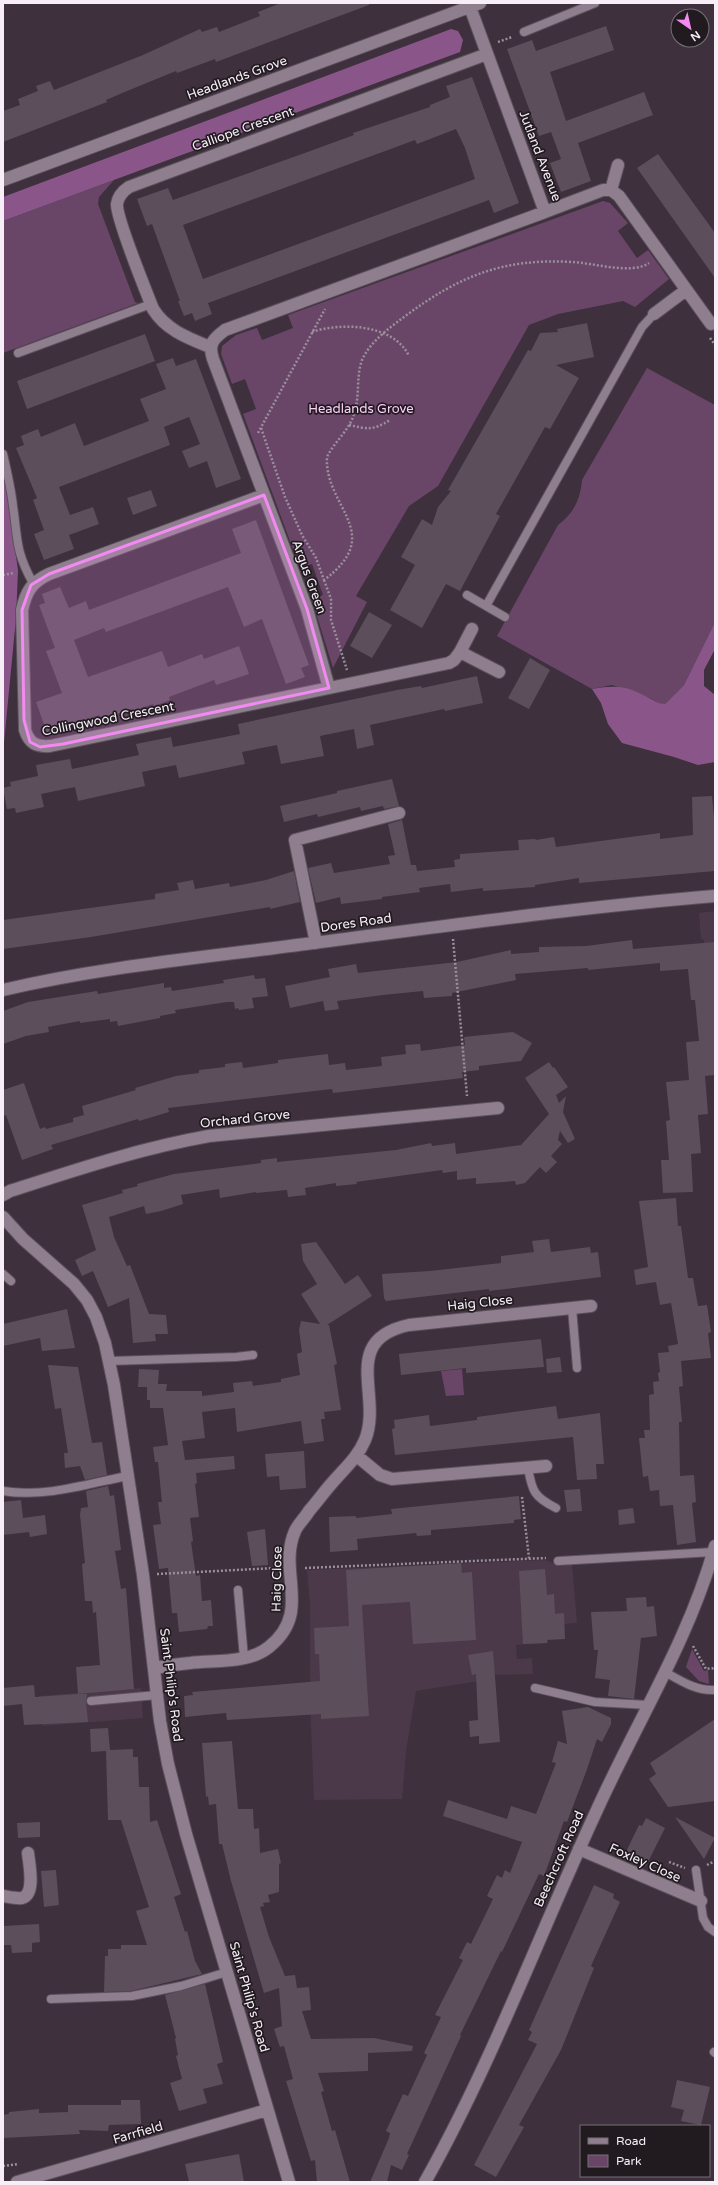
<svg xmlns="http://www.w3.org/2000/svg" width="718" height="2185" viewBox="0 0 718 2185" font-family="'Varela Round',sans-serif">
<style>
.built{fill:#4b394a}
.green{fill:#694668}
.forest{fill:#8a568a}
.building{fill:#5d4e5c;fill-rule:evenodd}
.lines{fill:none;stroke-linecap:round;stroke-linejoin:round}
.lane-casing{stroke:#5b505b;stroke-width:10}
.street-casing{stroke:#5b505b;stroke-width:14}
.secondary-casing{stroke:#5b505b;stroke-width:14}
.path{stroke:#9a8f9a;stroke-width:2.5;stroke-dasharray:2 2;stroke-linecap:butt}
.lane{stroke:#8f7f8e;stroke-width:8}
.street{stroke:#8f7f8e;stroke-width:12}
.secondary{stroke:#8f7f8e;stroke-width:12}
.marked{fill:#f28af2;fill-opacity:0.2;stroke:#f28af2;stroke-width:3;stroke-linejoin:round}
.labels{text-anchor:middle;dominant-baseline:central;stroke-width:3.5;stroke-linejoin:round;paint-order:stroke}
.street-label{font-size:13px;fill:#f7eef7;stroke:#211b20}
.park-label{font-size:13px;fill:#fccefb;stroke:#211b20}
</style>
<rect width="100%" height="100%" fill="#3e303d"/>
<!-- built -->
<path class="built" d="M715,911V980H707L704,940L701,939L699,913Z
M545,1560L559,1565L572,1564L577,1623L548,1625V1643L516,1645L517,1659L532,1658L533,1674L494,1675L479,1681L416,1691L406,1751L402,1799L314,1800L310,1702V1603L307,1570Z
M141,1688L143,1718L42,1726L39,1696Z"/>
<!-- green -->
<path class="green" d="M114,180L99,197L98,204L135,302L138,303L3,353V221Z
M603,201L610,203L628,223L618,231L637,258L648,250L669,279L635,307L623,301L558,314L529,325L438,486L409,506L356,596L367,602L333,668L312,600L323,595L312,564L300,568L243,414L256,409L245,379L232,384L221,354L222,346L236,335L257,328L262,340L293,328L288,315Z
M647,368L715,405V622L684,685L665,704H658L652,699L612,685L592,689L497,636L558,525C574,513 580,500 582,480Z
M462,1369L464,1395L446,1396L441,1371Z
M692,1649L704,1671L708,1670L709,1684L699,1681L686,1667Z"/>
<!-- forest -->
<path class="forest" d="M451,29L458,31L463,40L460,52L3,221V197Z
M3,468L18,570L16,618L3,753Z
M715,622V649L704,670V686L715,695V762L698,765L674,757L622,743L608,724L601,703L592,689C617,685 626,686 647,697C654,700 657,704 665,704L684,685Z"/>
<!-- building -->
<path class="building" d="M281,3H369V5L216,62L215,59L177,73L176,71L127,91L106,100L107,102L3,142V111L20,105L18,99L38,91L36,86L50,81L54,90L143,55L200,29L202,32L217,27L219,32L260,16L258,12Z
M606,26L614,50L550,72L566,121L644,92L653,115L578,143L591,181L561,192L550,163L561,159L551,132L539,136L507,49L532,40L536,51Z
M472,77L519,203L494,213L489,200L208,303L212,314L195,321L192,313L184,316L178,301H180L152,224L147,226L137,199L168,188L173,200L302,154L354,135L353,133L430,107V105L450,97L446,86ZM456,129L465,148L475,179L203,279L183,225L388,150L415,140L417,144Z
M658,154L715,233V278L637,168Z
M587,323L594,357L556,365L579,378L550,429L545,427L496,514L500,516L460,591L446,584L422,628L390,610L415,565L401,557L422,519L432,525L438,507L451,491L448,490L528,350L531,351L540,333L558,332L557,329Z
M145,334L155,361L27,409L17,381Z
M173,358L176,366L196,359L241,479L216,488L207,461L189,468L182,451L200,444L189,417L164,427L170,445L59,487L70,515L93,507L99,524L69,535L74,549L44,560L34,534L44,530L33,500L37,498L16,448L24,445L21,436L38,429L41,437L75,423L84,446L149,421L140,399L166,389L156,364Z
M151,490L157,506L133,515L127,498Z
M256,520L309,665L301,668L305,677L286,684L262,619L244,627L228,587L106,632L104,628L74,640L88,677L162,651L168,667L202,654L204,659L239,646L249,674L216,685L214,680L169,697L170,700L154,706L153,704L132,711L131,709L101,720L99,715L47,733L36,702L62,693L46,651L55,648L39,605L45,603L42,594L60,587L69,608L86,601L89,610L241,553L232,529Z
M369,612L392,625L372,658L350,646Z
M530,658L550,670L529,709L508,698Z
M477,676L483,703L445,711L444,709L370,725L374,745L357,749L354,729L320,736L324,756L281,764L277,745L242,752L245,764L179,778L176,765L142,772L145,786L78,801L75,787L41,794L44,807L16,813L15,808L7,809L3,788L11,786L10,782L38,776L36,765L70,759L72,769L139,755L136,744L171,737L173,747L240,734L238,724L397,690L421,686L422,688Z
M392,779L399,806L384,809L383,806L361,811L360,807L318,817L317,814L284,822L280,806L337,793V791Z
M712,796L715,829V871L579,883V878L535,885V887L483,891V888L451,892L450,884L419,888L420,892L382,897V899L341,904L340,897L316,903L308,868L331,863L334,873L390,864L388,856L395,855L388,824L402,820L411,865H416L417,871L455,867L454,860L460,859V854L519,850L518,840L535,839L536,840L554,837L556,847L660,833V839L693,835L692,797Z
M294,871L300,902L270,909V907L91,937L3,949V920L155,899V894L179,890L177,883L193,880L195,889L229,883L230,887L266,880Z
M632,940L633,949L715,942V1075L705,1076L708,1114L698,1115L701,1153L691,1154L693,1192L663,1193L661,1160H669L666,1121L670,1120L666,1082L689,1080L686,1042L699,1041L695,1000H691L688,969L660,971V963L588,970V968L515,974L516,980L452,993V996L424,998L423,991L383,995L337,1001L339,1009L325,1011L323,1001L290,1008L285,986L330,977L328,969L356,964L358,973L457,962L511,950V954L539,952V947L586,946Z
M254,975L255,979L265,978L268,996L252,998L254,1008L239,1010L238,1008L235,1009L234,1002H227L175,1010L176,1013L160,1016V1018L118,1026L117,1021L110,1022V1019L80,1023V1021L48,1027L49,1032L26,1036L3,1044V1011L28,1002L97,991L98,994L164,983V988L171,987L172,991L224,983L223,980Z
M513,1032L532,1043L521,1061L479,1066V1070L462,1072L463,1078L333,1093L332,1089L168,1108L169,1112L139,1121L138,1119L51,1145L53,1149L22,1160L6,1115L3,1116V1090L24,1083L40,1129L45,1127L46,1129L73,1122V1118L84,1115L82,1106L136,1090L135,1088L176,1076L199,1073V1070L225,1067V1064L242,1062L243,1068L278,1063V1060L328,1054L329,1065L345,1063L346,1070L382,1066L381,1057L406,1054L405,1045L420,1044L421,1051L465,1045L464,1037Z
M549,1062L553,1068L554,1067L568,1087L556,1095L559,1103L566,1096L563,1112L575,1139L568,1143L560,1131L558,1140L562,1144L551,1156L557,1162L546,1173L540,1167L525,1183L516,1185L515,1181L476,1184V1178L457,1180V1171L443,1173L442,1170L356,1182L357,1184L336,1186V1183L305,1188L306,1195L288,1197L287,1190L256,1193V1192L220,1198L219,1189L181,1195L183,1204L161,1211L146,1214L144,1206L109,1217L114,1237L127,1266L130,1265L149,1314L166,1315L168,1334H155L156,1341L133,1343L129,1298L108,1307L93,1271L82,1276L75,1260L96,1250L82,1205L123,1193L122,1190L138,1186L137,1184L174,1174L261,1163V1160L277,1158V1162L396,1150L431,1143L432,1146L455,1143L456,1154L521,1145L549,1114L525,1078Z
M676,1198L678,1226H681L688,1278H693L698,1306L707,1305L711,1332L708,1333L711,1358L681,1361L683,1386L679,1387L682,1422H679L680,1476L694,1475L696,1502L692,1503L696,1542L677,1545L673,1505L660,1506L659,1490L650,1491L648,1476L643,1477L639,1438H645L644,1430H650L649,1395L654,1394L653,1382L659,1381L658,1373L660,1372L658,1353L669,1352L668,1346L678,1344L671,1303L660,1305L656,1282L636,1285L634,1270L648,1267L639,1201Z
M549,1239L551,1252L590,1247L591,1253L598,1252L601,1277L489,1291V1289L386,1301L384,1298L382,1274L430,1271L501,1263V1256L534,1252L532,1241Z
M316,1242L345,1284L358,1275L372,1296L327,1325H329L337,1364L334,1365L341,1410L324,1412L325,1419H321L324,1441L304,1444L301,1421L237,1432L235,1408L202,1412L205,1438L182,1441L185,1460L234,1456L235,1469L196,1473L197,1483L195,1484L199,1517L190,1518L193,1541L191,1542L196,1576L200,1575L202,1601L211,1600L213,1626H208L207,1629L179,1632L177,1613H172L168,1568L159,1569L153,1525L161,1524L158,1502H162L161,1493L158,1462H155L153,1447L168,1445L163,1408H150V1400H147V1387H138L139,1369L159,1370L158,1384H167L166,1391H202V1396L234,1392L233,1383L252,1381L253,1386L281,1382V1379L300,1375L297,1354L302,1352L299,1330L301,1321L320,1324L301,1294L317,1284L303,1261L301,1244Z
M67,1309L75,1348L42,1351L40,1338L3,1346V1324Z
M541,1339L544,1367L466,1373V1368L401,1375L399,1354Z
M560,1357L562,1372L547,1373L546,1359Z
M48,1365L78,1367L92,1443L102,1442L107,1475L85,1480L80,1466L65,1468L64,1453H68L61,1408L55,1409Z
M556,1406L558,1419L600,1413L604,1464H596L597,1479L577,1480L573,1437L395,1455L392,1429L395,1428L394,1420L429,1415L430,1426L477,1420V1417Z
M304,1451L306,1488L280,1490L279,1476L267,1477L265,1454Z
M108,1486L110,1496L114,1495L116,1510L121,1550L115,1551L121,1589L126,1588L134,1689L78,1694H87L86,1701L88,1722L24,1725L22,1704L3,1706V1688L34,1685L35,1697L78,1694L76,1667L100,1665L96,1612L93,1613L92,1601H85L82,1564L85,1563L80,1515L81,1508L88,1507L86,1491Z
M580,1489L582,1511L567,1512L564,1490Z
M519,1496L521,1519L514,1520V1523L431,1530V1535L417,1536L416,1533L357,1539L358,1550L330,1552L329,1517L356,1516V1518L392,1514L391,1509Z
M21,1500L23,1518L45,1515L47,1534L30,1537L29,1532L3,1535V1502Z
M633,1508L635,1523L619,1525L618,1510Z
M265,1529L268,1565L252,1566L247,1532Z
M461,1563L462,1573L472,1572L476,1640L413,1644L410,1602L362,1605L369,1716L321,1719V1714L227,1720L226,1713L185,1717L184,1696L193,1695L192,1692L320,1681L319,1654H315L314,1628L349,1626L346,1570Z
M545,1569L547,1595L554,1594L555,1614L564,1613L565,1639L547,1640V1643L523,1644L519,1571Z
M646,1597L647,1607L654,1606L657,1636L641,1638L634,1699L608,1696L610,1680L595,1678L598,1650H594L591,1612L627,1611L626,1598Z
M493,1651L500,1742L479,1744V1736L470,1737L469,1721L478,1720L476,1674L472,1675L468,1655Z
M588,1707L611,1718V1724L602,1742L597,1739L586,1772L567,1822L564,1821L544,1876L539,1874L502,1952L501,1951L460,2035L461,2036L407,2154L409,2155L402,2170L391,2165L387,2182H370L389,2138L390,2133L386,2131L403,2094L408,2096L427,2055L424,2053L441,2017L435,2015L463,1960L459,1958L467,1942L471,1944L493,1899L487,1896L497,1875L502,1878L505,1870L510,1873L522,1842L443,1816L448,1800L507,1819L511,1806L536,1814L556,1763L552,1762L558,1741L567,1744L562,1711Z
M715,1719V1801L668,1807L649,1779L656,1774L650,1763Z
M108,1728L110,1750L133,1749V1757H138L139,1787H149L150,1822L157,1820L181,1894L174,1897L185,1932L187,1931L195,1961L202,1974L131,1991L104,1992L105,1956H108V1949H121V1945H147L136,1911L149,1907L121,1820H108L106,1751L91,1752L90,1729Z
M232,1741L238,1809H253L254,1829L259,1828L260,1853L278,1849L281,1863L279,1864V1892L268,1895L270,1902L263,1903L264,1906L260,1907L269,1937L285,1976L295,1975L297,1988L309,1987L311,2010L302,2011L311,2039L374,2038L413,2046L412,2051L368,2053V2071L318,2073L324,2091L321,2092L332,2131L335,2130L350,2182H317L315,2160L311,2161L286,2081L293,2079L284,2046L280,2047L274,2029L282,2026L279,1988L264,1993L231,1881L222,1844H219L216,1804L209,1805L208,1796L206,1797L202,1743Z
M675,1817L715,1838L704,1859Z
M646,1818L665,1828L646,1866L624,1856L639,1825L642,1826Z
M40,1822V1837L18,1838L17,1823Z
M56,1870L59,1905L44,1907L41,1871Z
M594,1885L614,1894L613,1898L620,1902L591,1966L594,1968L561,2050L519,2125L524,2127L496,2177L474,2165L537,2044L528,2040L532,2032L529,2030Z
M39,1924L40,1942L32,1943V1952L12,1953L11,1945H4L3,1926Z
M205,1984L223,2062L217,2064L223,2084L203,2089L207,2103L179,2111L170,2083L182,2079L176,2056L178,2055L175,2039L176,2038L165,1995Z
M677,2080L710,2087L701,2125L681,2121L684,2110L671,2107Z
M121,2100H140L141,2124L109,2125L108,2131L79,2130L80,2134L3,2138V2115L9,2114V2112L39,2109V2113L68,2112V2105H121Z
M239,2154L244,2182H189L185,2164Z"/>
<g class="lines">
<!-- lane casing -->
<g class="lane-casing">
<path id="lane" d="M524,32L595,3
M18,353L151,304
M3,454C7,471 11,488 13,506C18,539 15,551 33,583
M467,595L505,617
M486,606L642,327L654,314
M3,1274L11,1281
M572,1308L577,1368
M110,1361L236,1357L253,1355
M528,1468C532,1491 534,1497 556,1508
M3,1491C44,1498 87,1484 127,1476
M558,1561L713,1552
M238,1590L244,1658
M665,1672C681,1681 696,1691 715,1690
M535,1688L595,1702L648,1705
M91,1701L157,1695
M696,1870L703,1918L708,1927L715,1932
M51,1999L132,1996L181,1986L227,1972
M714,2052L715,2053"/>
</g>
<!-- street casing -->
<g class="street-casing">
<path id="street" d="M470,7L545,212L603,190H611L619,196L711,324
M3,180L480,3
M611,190L618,165
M654,314L686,290
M210,347C188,338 166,330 153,309C146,291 116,218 117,204C118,196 123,191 129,187L487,54
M264,495L49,574C32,582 26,591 22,610L25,730C29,743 36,747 50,746L329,688
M460,652L472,629
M499,672L460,652L454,660L449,663L329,688L307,609L213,359C208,344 213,339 225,330L545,212
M316,943L295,840L399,813
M3,990C105,966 210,957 313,943C447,926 580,907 715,896
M3,1195L10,1191C75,1170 141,1148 209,1136L498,1108
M3,1217L23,1239L74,1284L87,1300L96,1317L105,1343L114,1385L143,1575L160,1721L168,1764L186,1834L289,2182
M357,1456L380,1475L392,1479L546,1466
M154,1668C166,1666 178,1664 190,1663C216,1660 248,1664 269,1647C313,1612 277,1572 295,1531C298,1524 305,1518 309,1511C317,1502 324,1492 332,1483C344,1469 358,1457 365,1440C383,1396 339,1340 409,1325L591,1306
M579,1849L701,1901
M3,1896C9,1897 17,1899 22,1898C36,1894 29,1864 28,1853
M17,2182L267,2110"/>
</g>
<!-- secondary casing -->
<g class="secondary-casing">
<path id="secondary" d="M425,2182C492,2063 539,1935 596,1812C636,1723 689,1640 715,1546"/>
</g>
<!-- path -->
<path class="path" d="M498,42L512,37
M312,332C341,322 394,324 409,356
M710,338L715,345
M349,425C368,429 372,431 390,420
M261,428L285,497L302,535L316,558L324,580C387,533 324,507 327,457C334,442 349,431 354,414C360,397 356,376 362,360C370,342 389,328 404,317C459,276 503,258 572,262C594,263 632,275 649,263
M258,433L325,309
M3,575L14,573
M324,580L331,599V620L347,670
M453,939L467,1096
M522,1497L529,1558
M305,1568L546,1558
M157,1574L276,1568
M693,1646L706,1669L715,1668
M669,1862L685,1868
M707,1865L715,1861
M3,2166L18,2164"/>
<!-- lane -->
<use href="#lane" class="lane"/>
<!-- street -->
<use href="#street" class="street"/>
<!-- secondary -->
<use href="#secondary" class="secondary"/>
</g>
<!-- marked area -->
<path class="marked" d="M264,495L307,609L329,688L63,744L40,747L30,742L24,720L22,610L31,585L49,574Z"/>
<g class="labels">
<!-- street labels -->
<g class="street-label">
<text transform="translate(237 78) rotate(-20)">Headlands Grove</text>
<text transform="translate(243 129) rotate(-20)">Calliope Crescent</text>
<text transform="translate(540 156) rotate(69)">Jutland Avenue</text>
<text transform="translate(309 577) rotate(70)">Argus Green</text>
<text transform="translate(108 719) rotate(-11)">Collingwood Crescent</text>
<text transform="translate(356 923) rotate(-8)">Dores Road</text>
<text transform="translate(245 1119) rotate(-6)">Orchard Grove</text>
<text transform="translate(480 1303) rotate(-6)">Haig Close</text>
<text transform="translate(277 1579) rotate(-89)">Haig Close</text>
<text transform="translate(171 1685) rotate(83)">Saint Philip's Road</text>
<text transform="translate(559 1859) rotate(-66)">Beechcroft Road</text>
<text transform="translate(645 1863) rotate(24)">Foxley Close</text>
<text transform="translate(249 1997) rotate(74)">Saint Philip's Road</text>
<text transform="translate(138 2133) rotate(-16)">Farrfield</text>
</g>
<!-- park labels -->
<g class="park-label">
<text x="361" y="409">Headlands Grove</text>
</g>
</g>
<!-- border -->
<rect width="718" height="2185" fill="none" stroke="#f7eef7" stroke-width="8"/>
<!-- legend -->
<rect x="580" y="2125" width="130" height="52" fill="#211b20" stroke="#776f76"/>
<rect x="588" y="2138" width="20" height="6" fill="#8f7f8e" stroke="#776f76"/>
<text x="616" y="2145" font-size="12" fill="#f7eef7">Road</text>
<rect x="588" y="2155" width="20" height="12" fill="#694668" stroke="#776f76"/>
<text x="616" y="2165" font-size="12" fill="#f7eef7">Park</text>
<!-- north arrow -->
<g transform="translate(690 28) rotate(146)"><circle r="19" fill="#211b20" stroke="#776f76"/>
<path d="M0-3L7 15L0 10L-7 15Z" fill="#f28af2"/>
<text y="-6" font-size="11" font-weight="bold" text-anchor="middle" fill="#f7eef7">N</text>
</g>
</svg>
